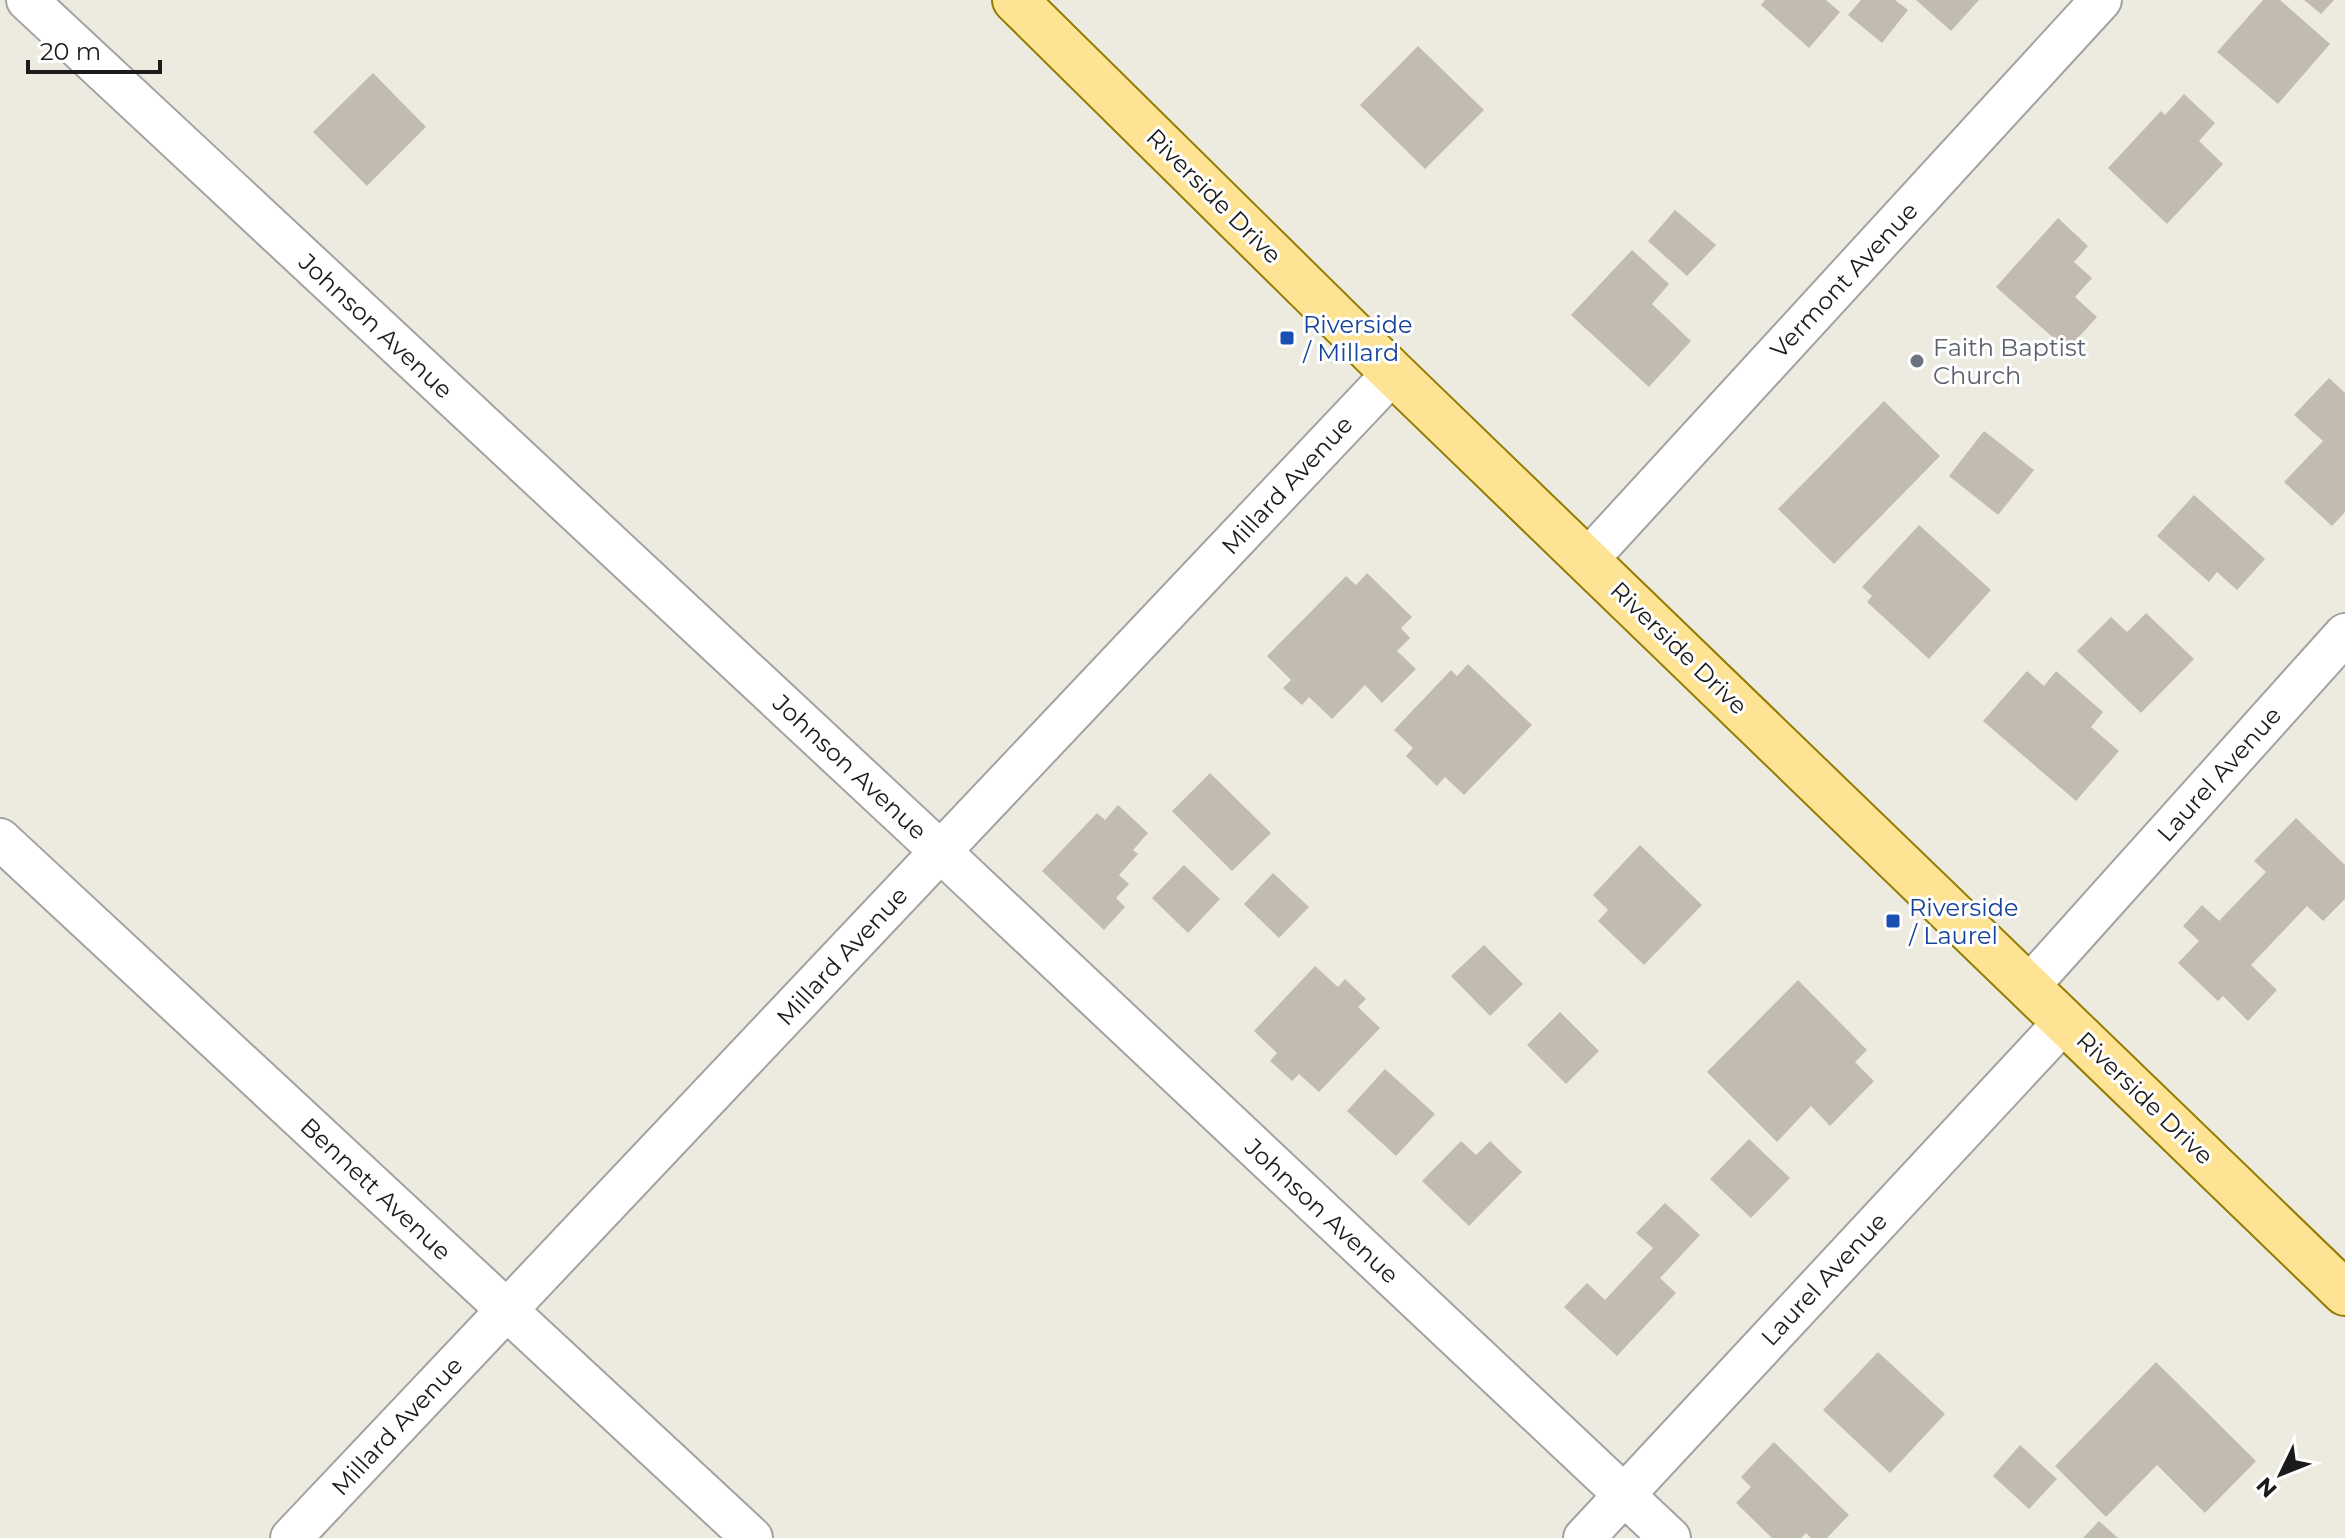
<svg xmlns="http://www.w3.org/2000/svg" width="2345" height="1538" viewBox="0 0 2345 1538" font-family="Montserrat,sans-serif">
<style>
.building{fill:#c2bbb0}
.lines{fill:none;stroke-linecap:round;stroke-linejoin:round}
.street-casing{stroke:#a2a2a2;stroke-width:44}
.primary-casing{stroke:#937c00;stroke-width:48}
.street{stroke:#fff;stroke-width:40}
.primary{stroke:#fee395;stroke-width:44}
.transit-dot{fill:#1a4fb4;stroke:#fff;stroke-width:3}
.worship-dot{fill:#6b7280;stroke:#fff;stroke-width:3}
.labels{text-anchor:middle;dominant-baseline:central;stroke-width:6;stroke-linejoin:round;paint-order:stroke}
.street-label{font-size:24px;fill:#1b1b1b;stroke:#fff}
.transit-label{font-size:24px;fill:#164399;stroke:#fff;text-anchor:start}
.worship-label{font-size:24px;fill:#5b616d;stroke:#fff;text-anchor:start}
</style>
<rect width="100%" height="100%" fill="#edebe0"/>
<!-- building -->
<path class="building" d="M1765,0H1826L1840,12L1809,48L1761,5Z
M1861,0H1895L1908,10L1882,43L1848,15Z
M1916,0H1979L1951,31Z
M2263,0H2280L2330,44L2278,104L2217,52Z
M2304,0H2334L2321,14Z
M1418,46L1484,110L1425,169L1360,105Z
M373,73L426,127L367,186L313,132Z
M2184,94L2215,123L2199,141L2223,164L2167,224L2108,168L2161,111L2165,115Z
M1675,210L1716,245L1687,276L1648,241Z
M2058,218L2088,246L2074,262L2092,278L2075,297L2097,317L2067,350L1996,287Z
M1632,250L1669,284L1652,304L1691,341L1649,387L1571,315Z
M2329,378L2345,393V512L2332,526L2284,482L2323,441L2294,415Z
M1884,401L1940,456L1834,564L1778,509Z
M1984,431L2034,470L1998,515L1949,476Z
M2194,495L2265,559L2237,590L2217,572L2209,582L2157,536Z
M1919,525L1991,590L1929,659L1867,602L1872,596L1862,587Z
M1367,573L1412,617L1401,628L1410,638L1397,651L1416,669L1382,703L1365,685L1332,719L1309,697L1302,705L1283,688L1291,680L1267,656L1346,576L1356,585Z
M2146,613L2194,659L2141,713L2077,651L2111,617L2127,632Z
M1468,664L1532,725L1464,795L1445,777L1437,786L1406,756L1413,748L1394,730L1451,670L1457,676Z
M2027,671L2044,686L2056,671L2103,712L2091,727L2119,751L2076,801L1983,721Z
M1210,773L1271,833L1232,871L1172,811Z
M1118,805L1148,833L1133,850L1138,854L1119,875L1129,884L1116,898L1125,907L1104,930L1042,871L1097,813L1105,820Z
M2296,818L2345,865V899L2323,921L2307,906L2251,965L2277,990L2248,1021L2223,996L2218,1001L2178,963L2199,941L2183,926L2202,905L2219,921L2266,872L2254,861Z
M1640,845L1702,905L1644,965L1598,921L1608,910L1593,895Z
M1184,865L1220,899L1188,933L1152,898Z
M1273,873L1309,907L1279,938L1244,904Z
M1484,945L1523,984L1490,1016L1451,976Z
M1315,966L1338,987L1345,979L1366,999L1358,1007L1380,1028L1319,1092L1299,1074L1292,1081L1270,1061L1277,1053L1254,1031Z
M1798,980L1867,1050L1855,1062L1874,1081L1830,1126L1811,1106L1777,1142L1707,1072Z
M1560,1012L1599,1051L1566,1084L1527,1045Z
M1385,1069L1435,1114L1396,1156L1347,1111Z
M1749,1139L1790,1178L1751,1218L1710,1179Z
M1461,1141L1476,1155L1490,1141L1522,1172L1469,1226L1422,1181Z
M1665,1203L1700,1235L1660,1278L1676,1293L1617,1356L1564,1307L1587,1283L1605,1300L1653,1248L1636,1233Z
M1878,1352L1945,1414L1890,1473L1823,1410Z
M2156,1362L2256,1461L2205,1513L2157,1465L2106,1517L2055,1466Z
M1774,1442L1849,1515L1827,1538H1811L1806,1533L1801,1538H1772L1736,1503L1751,1487L1741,1477Z
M2020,1445L2057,1479L2029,1509L1993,1476Z
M2099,1521L2118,1538H2083Z"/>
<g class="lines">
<!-- street casing -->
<g class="street-casing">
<path id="street" d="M27,0L941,852L1670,1538
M1588,559L2101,0
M0,839L752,1538
M2029,986L2345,634
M291,1538L1393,373
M1584,1538L2065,1021"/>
</g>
<!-- primary casing -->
<g class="primary-casing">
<path id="primary" d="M1015,0L1393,373L2345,1293"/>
</g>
<!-- street -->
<use href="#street" class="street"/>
<!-- primary -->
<use href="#primary" class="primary"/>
</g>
<!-- markers -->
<g class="transit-dot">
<rect x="1279" y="330" width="16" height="16" rx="4"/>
<rect x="1885" y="913" width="16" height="16" rx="4"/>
</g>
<circle class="worship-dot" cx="1917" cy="361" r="8"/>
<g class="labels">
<!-- street labels -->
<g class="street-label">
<text transform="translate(1214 196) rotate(45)">Riverside Drive</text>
<text transform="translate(1844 280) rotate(-47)">Vermont Avenue</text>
<text transform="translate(376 326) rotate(43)">Johnson Avenue</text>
<text transform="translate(1287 485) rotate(-47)">Millard Avenue</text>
<text transform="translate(1679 648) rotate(44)">Riverside Drive</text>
<text transform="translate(850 767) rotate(43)">Johnson Avenue</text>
<text transform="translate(2219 774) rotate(-48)">Laurel Avenue</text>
<text transform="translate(842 956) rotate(-47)">Millard Avenue</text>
<text transform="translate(2145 1098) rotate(44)">Riverside Drive</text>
<text transform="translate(376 1189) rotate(43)">Bennett Avenue</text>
<text transform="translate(1322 1211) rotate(43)">Johnson Avenue</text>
<text transform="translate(1824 1279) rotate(-47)">Laurel Avenue</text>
<text transform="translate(397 1426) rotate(-47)">Millard Avenue</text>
</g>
<!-- transit labels -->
<g class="transit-label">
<text x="1303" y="324">Riverside<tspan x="1303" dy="28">/ Millard</tspan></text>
<text x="1909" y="907">Riverside<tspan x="1909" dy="28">/ Laurel</tspan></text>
</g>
<!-- worship labels -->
<g class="worship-label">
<text x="1933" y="347">Faith Baptist<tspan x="1933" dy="28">Church</tspan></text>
</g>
</g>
<!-- north arrow -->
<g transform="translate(2281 1474) rotate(227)" stroke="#ffffff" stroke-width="6" paint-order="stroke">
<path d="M0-6L14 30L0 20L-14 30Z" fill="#1b1b1b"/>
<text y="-12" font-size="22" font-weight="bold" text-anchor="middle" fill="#1b1b1b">N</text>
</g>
<!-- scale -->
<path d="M28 60v12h132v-12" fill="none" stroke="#1b1b1b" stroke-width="4"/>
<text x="40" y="60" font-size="24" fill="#1b1b1b" stroke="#ffffff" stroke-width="6" paint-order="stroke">20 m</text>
</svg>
